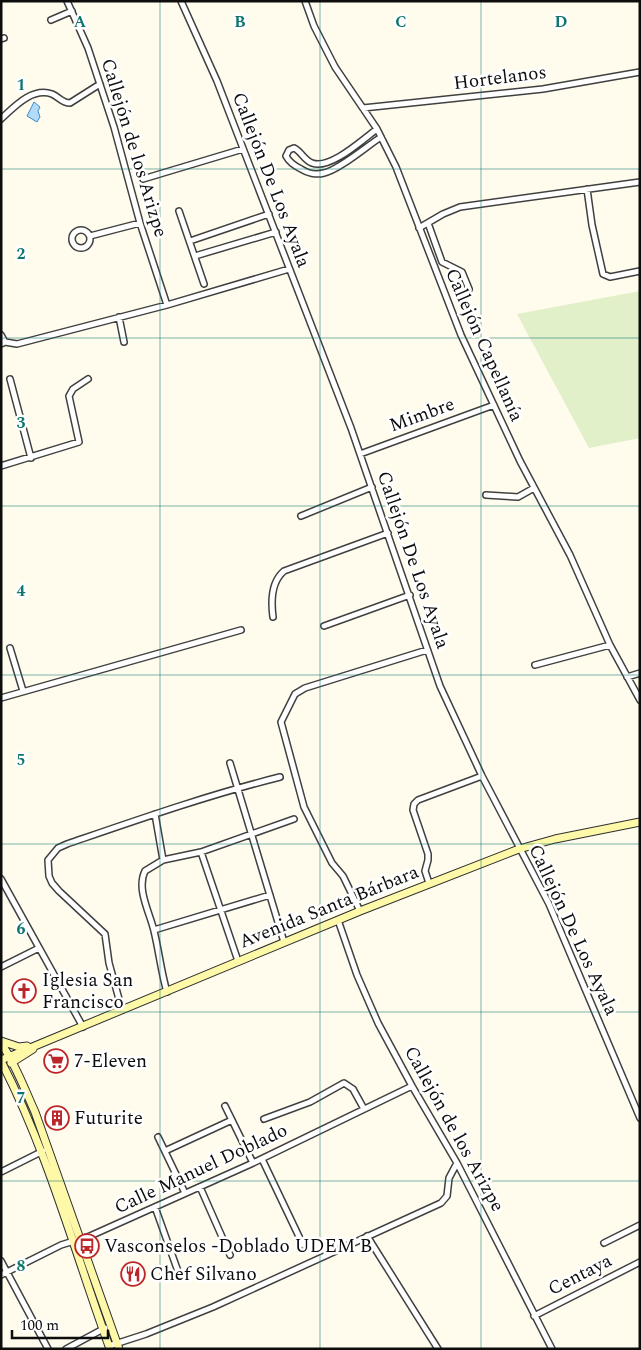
<svg xmlns="http://www.w3.org/2000/svg" width="641" height="1350" viewBox="0 0 641 1350" font-family="Spectral,serif">
<style>
.pitch{fill:#e1f0c9}
.water{fill:#b3daf6;stroke:#3a8dcd}
.lines{fill:none;stroke-linecap:round;stroke-linejoin:round}
.street-casing{stroke:#404040;stroke-width:8}
.secondary-casing{stroke:#2f2f2f;stroke-width:9}
.street{stroke:#fff;stroke-width:5}
.secondary{stroke:#fef8a9;stroke-width:7}
.grid{fill:none;stroke:#0f766e;stroke-width:1;stroke-opacity:0.55}
.labels{text-anchor:middle;dominant-baseline:central;stroke-width:5;stroke-linejoin:round;paint-order:stroke}
.street-label{font-size:19px;fill:#0d0d0d;stroke:#fff}
.poi-label{font-size:19px;fill:#0d0d0d;stroke:#fff;text-anchor:start}
.grid-label{font-size:16px;text-anchor:middle;font-weight:bold;fill:#0f766e;stroke:#fff;stroke-width:5;stroke-linejoin:round;paint-order:stroke}
</style>
<rect width="100%" height="100%" fill="#fffcee"/>
<!-- pitch -->
<path class="pitch" d="M640,291V438L589,448L517,314Z"/>
<!-- water -->
<path class="water" d="M34,102L40,107L38,111L40,117L37,122L27,116Z"/>
<g class="lines">
<!-- street casing -->
<g class="street-casing">
<path id="street" d="M67,1L88,48L114,127L140,223L167,305
M181,1L217,81L351,428L440,686L482,776L549,904L640,1118
M305,1L314,26L335,67L377,129L396,167L461,335L520,461L570,555L610,645L640,700
M51,20L72,11
M1,39L4,38
M363,108L543,89L640,72
M1,119C14,107 32,87 52,94C59,97 62,103 70,103L100,84
M377,129C362,140 330,170 312,163C304,160 301,151 294,148L289,150L286,156C289,162 295,166 301,169C307,173 316,175 324,173C339,170 367,146 381,137
M143,179L243,149
M587,189L592,225L603,274L610,277L640,271
M179,211L204,284
M428,223L442,262L462,272L469,289
M419,228L443,214L460,207L640,182
M72 239a9 9 0 1 1 18 0a9 9 0 1 1-18 0Z
M90,236L140,223
M190,241L269,214
M195,256L276,232
M119,317L124,342
M1,335L5,342
M1,344L5,342L17,344L167,305L289,269
M10,379L31,458
M360,454L494,405
M1,466L79,442L69,396L73,389L88,379
M486,495L518,497L534,488
M301,516L372,487
M273,617C271,602 271,582 284,571L388,533
M324,626L410,595
M10,648L23,691
M535,665L610,645
M627,677L640,673
M1,698L241,630
M230,763L284,942
M155,814L163,860
M201,852L238,961
M1,879L83,1027
M429,883L425,871L428,860V854L413,810L414,804L418,800L482,776
M360,911L343,876L332,863L304,807L281,722L295,694L305,688L427,650
M338,920L357,975L378,1023L412,1086L457,1163L552,1349
M154,930L270,895
M1,967L39,948
M167,992C161,972 159,951 154,931C150,913 136,889 145,871L163,860L201,852L294,819
M122,1010L109,963L105,934L59,891L52,883L49,876L48,860L58,848L67,844C137,820 208,795 280,777
M225,1106L253,1163
M264,1119L310,1102L344,1083L353,1089L364,1109
M158,1137L185,1193
M165,1151L232,1120
M262,1159L303,1245
M1,1172L43,1151
M200,1187L230,1255
M155,1207L180,1277
M367,1236L438,1349
M604,1243L640,1225
M1,1261L48,1349
M1,1275L61,1245L90,1236L253,1163L412,1086
M534,1316L640,1262
M109,1346L146,1334L213,1307L441,1203L447,1196L449,1178L457,1163
M66,1349L105,1328"/>
</g>
<!-- secondary casing -->
<g class="secondary-casing">
<path id="secondary" d="M1,1041L19,1047L27,1046
M1,1043C16,1065 24,1088 35,1112L119,1349
M1,1060L360,911L519,849L555,839L640,822
M1,1061C48,1152 75,1253 110,1349
M11,1063L33,1049"/>
</g>
<!-- street -->
<use href="#street" class="street"/>
<!-- secondary -->
<use href="#secondary" class="secondary"/>
</g>
<!-- grid -->
<path class="grid" d="M160,1V1349M320,1V1349M481,1V1349M1,169H640M1,338H640M1,506H640M1,675H640M1,844H640M1,1012H640M1,1181H640"/>
<!-- icons -->
<defs>
<g id="church-ring" transform="scale(1.25)"><circle r="9.5" fill="#fff" stroke="#bd2628" stroke-width="1.5"/><path d="M-1.2-6h2.4v3.5h3.3v2.4h-3.3V6h-2.4V-.1h-3.3v-2.4h3.3Z" fill="#bd2628"/></g>
<g id="supermarket-ring" transform="scale(1.25)"><circle r="9.5" fill="#fff" stroke="#bd2628" stroke-width="1.5"/><path d="M-6-5.5h2.5l.6 2H6L4.5 2H-2.5L-4.4-4H-6ZM-1.5 3.2a1.3 1.3 0 1 0 .1 0ZM3 3.2a1.3 1.3 0 1 0 .1 0Z" fill="#bd2628"/></g>
<g id="building-ring" transform="scale(1.25)"><circle r="9.5" fill="#fff" stroke="#bd2628" stroke-width="1.5"/><path d="M-4-6H4V6H1V3H-1V6H-4ZM-2.5-4.3h1.7v1.8h-1.7ZM.8-4.3h1.7v1.8H.8ZM-2.5-1h1.7V.8h-1.7ZM.8-1h1.7V.8H.8Z" fill="#bd2628"/></g>
<g id="bus-ring" transform="scale(1.25)"><circle r="9.5" fill="#fff" stroke="#bd2628" stroke-width="1.5"/><path d="M-5-6H5V4H4V6H2V4H-2V6H-4V4H-5ZM-3.5-4V0h7V-4ZM-3.5 1.2v1.5H-2V1.2ZM2 1.2v1.5H3.5V1.2Z" fill="#bd2628"/></g>
<g id="restaurant-ring" transform="scale(1.25)"><circle r="9.5" fill="#fff" stroke="#bd2628" stroke-width="1.5"/><path d="M-5-6h1v4h1v-4h1v4h1v-4h1v5L-1.5 .5V6h-2V.5L-5-1ZM5-6V6H3V1.5H1.5Q1.5-4 5-6Z" fill="#bd2628"/></g>
</defs>
<g fill-rule="evenodd">
<use href="#church-ring" x="24" y="991"/>
<use href="#supermarket-ring" x="56" y="1061"/>
<use href="#building-ring" x="57" y="1118"/>
<use href="#bus-ring" x="87" y="1246"/>
<use href="#restaurant-ring" x="133" y="1274"/>
</g>
<g class="labels">
<!-- street labels -->
<g class="street-label">
<text transform="translate(500 78) rotate(-7)">Hortelanos</text>
<text transform="translate(134 148) rotate(73)">Callejón de los Arizpe</text>
<text transform="translate(271 180) rotate(69)">Callejón De Los Ayala</text>
<text transform="translate(484 345) rotate(66)">Callejón Capellanía</text>
<text transform="translate(422 415) rotate(-20)">Mimbre</text>
<text transform="translate(413 560) rotate(71)">Callejón De Los Ayala</text>
<text transform="translate(329 907) rotate(-22)">Avenida Santa Bárbara</text>
<text transform="translate(573 930) rotate(65)">Callejón De Los Ayala</text>
<text transform="translate(454 1129) rotate(61)">Callejón de los Arizpe</text>
<text transform="translate(201 1169) rotate(-25)">Calle Manuel Doblado</text>
<text transform="translate(580 1275) rotate(-27)">Centaya</text>
</g>
<!-- poi labels -->
<g class="poi-label">
<text x="42" y="980">Iglesia San<tspan x="42" dy="22">Francisco</tspan></text>
<text x="74" y="1061">7-Eleven</text>
<text x="74" y="1118">Futurite</text>
<text x="104" y="1246">Vasconselos -Doblado UDEM B</text>
<text x="150" y="1274">Chef Silvano</text>
</g>
</g>
<g class="grid-label">
<text x="80" y="27">A</text>
<text x="240" y="27">B</text>
<text x="401" y="27">C</text>
<text x="561" y="27">D</text>
<text x="21" y="90">1</text>
<text x="21" y="259">2</text>
<text x="21" y="428">3</text>
<text x="21" y="596">4</text>
<text x="21" y="765">5</text>
<text x="21" y="934">6</text>
<text x="21" y="1103">7</text>
<text x="21" y="1271">8</text>
</g>
<!-- border -->
<rect width="641" height="1350" fill="none" stroke="#0d0d0d" stroke-width="5"/>
<!-- scale -->
<path d="M12 1330v8h96v-8" fill="none" stroke="#0d0d0d" stroke-width="2.5"/>
<text x="20" y="1330" font-size="15" fill="#0d0d0d" stroke="#ffffff" stroke-width="4" paint-order="stroke">100 m</text>
</svg>
